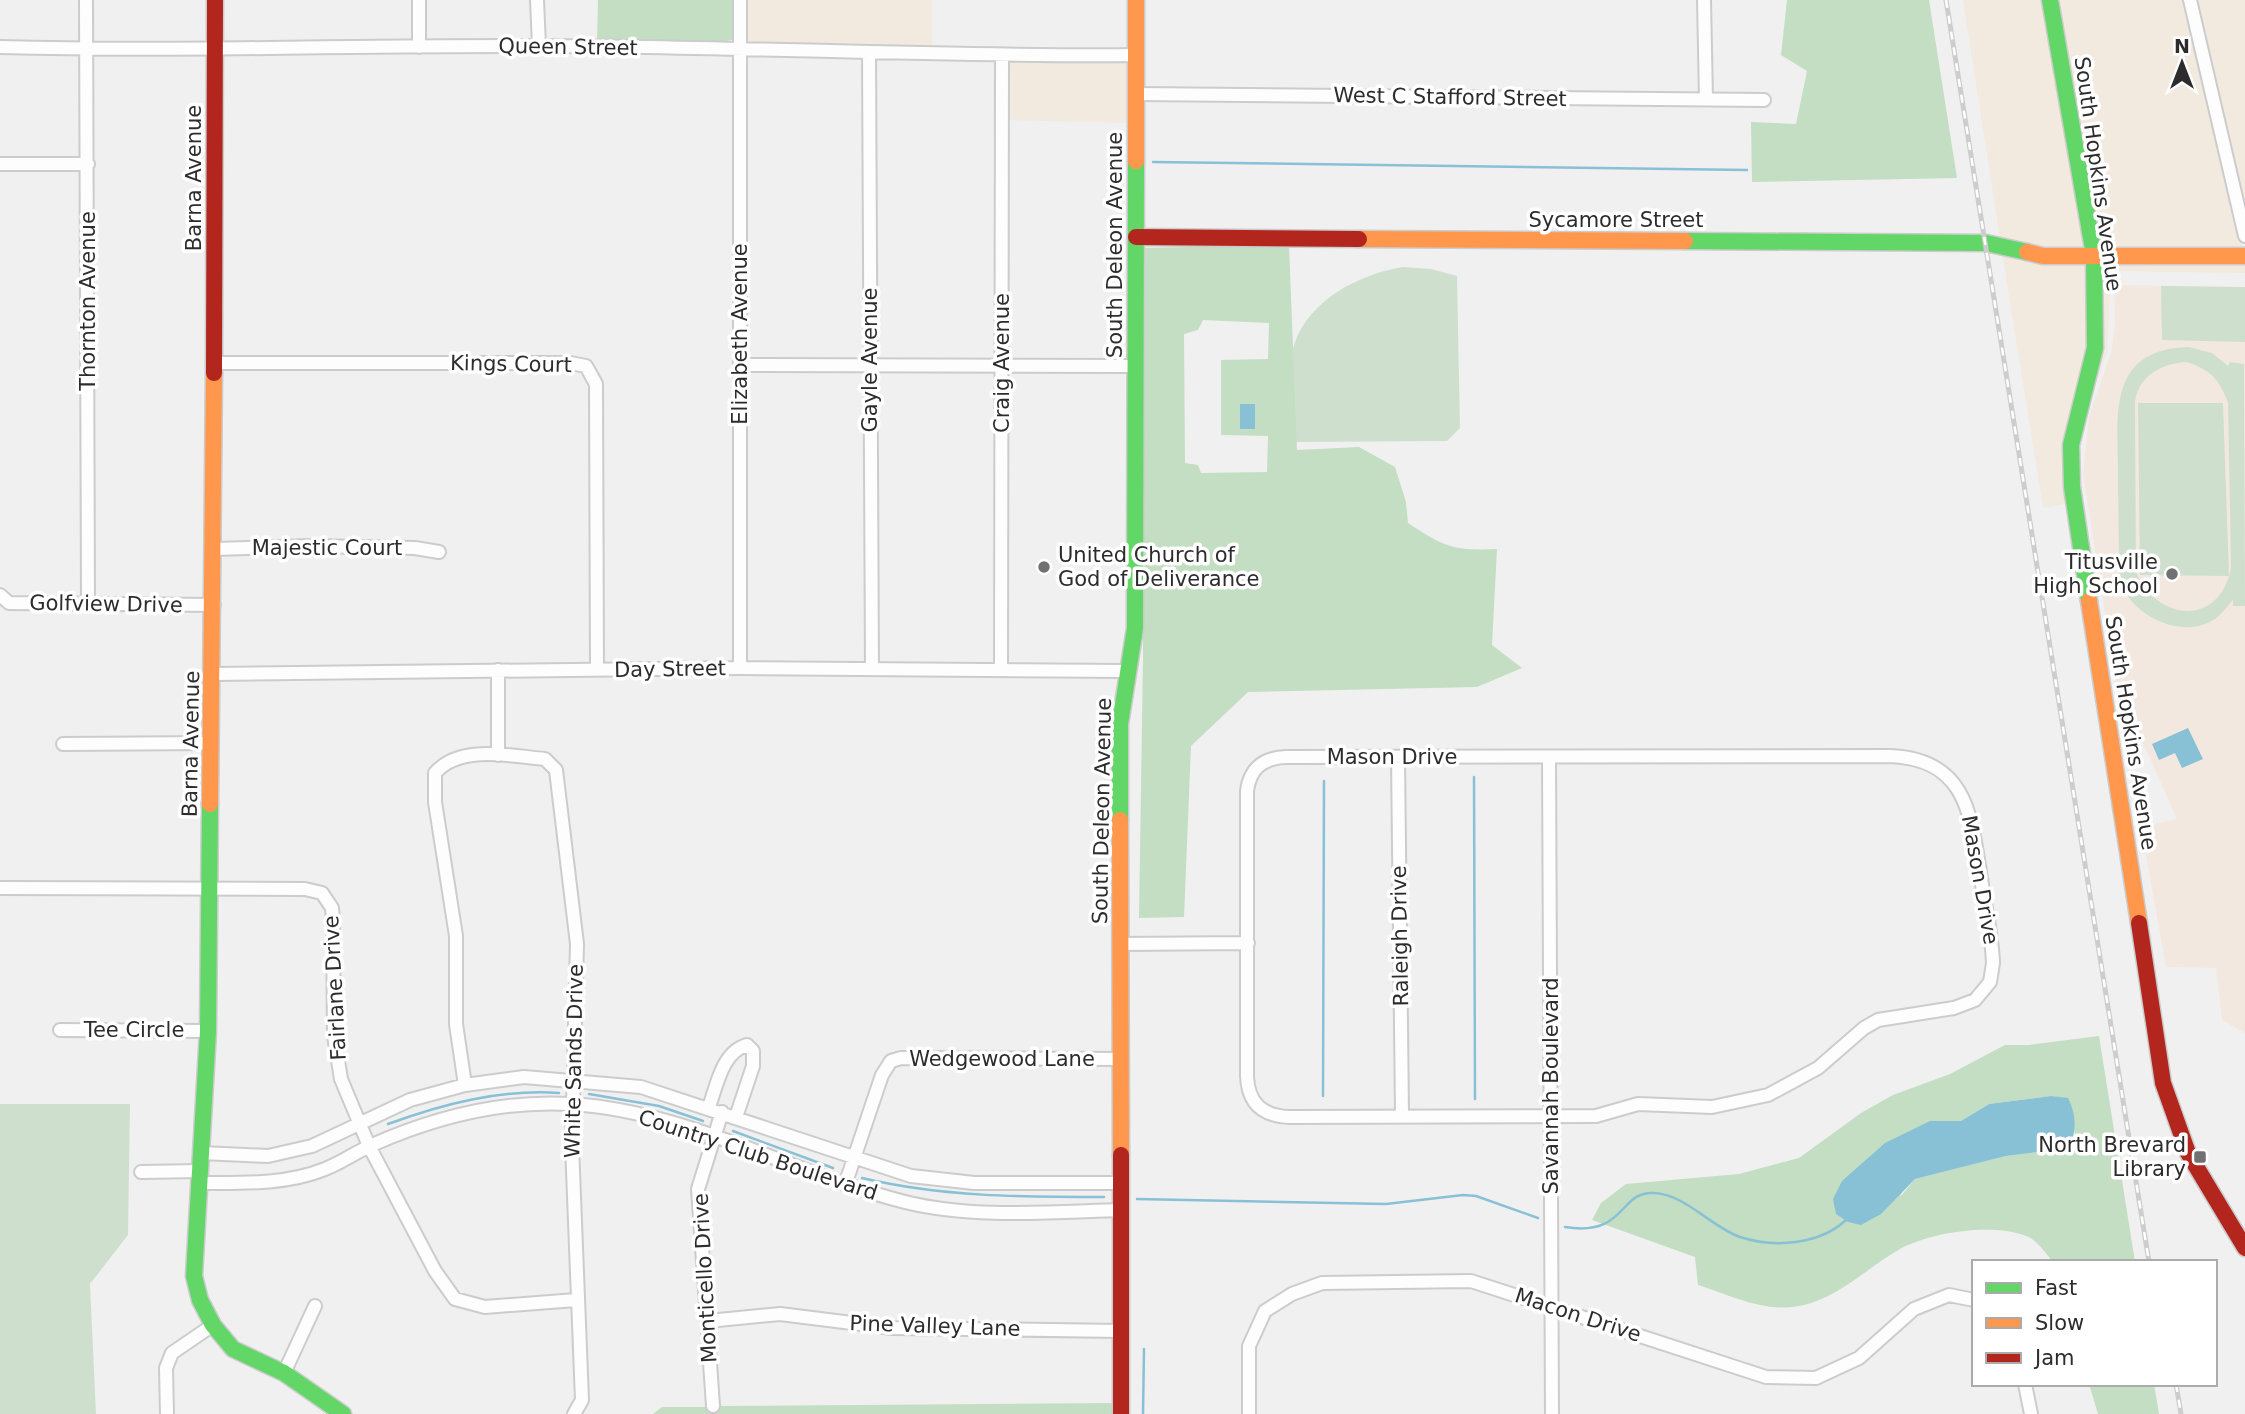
<svg xmlns="http://www.w3.org/2000/svg" width="2245" height="1414" viewBox="0 0 2245 1414" font-family="'DejaVu Sans',sans-serif">
<style>
.commercial{fill:#f2e9df}
.education{fill:#f3e8e0}
.green{fill:#cee0cd;fill-rule:evenodd}
.forest{fill:#c3dec2;fill-rule:evenodd}
.water{fill:#88c0d5}
.lines{fill:none;stroke-linecap:round;stroke-linejoin:round}
.stream{stroke:#88c0d5;stroke-width:2.5}
.street-casing{stroke:#cccccd;stroke-width:16}
.fast-casing{stroke:#cccccd;stroke-width:19}
.slow-casing{stroke:#cccccd;stroke-width:19}
.jam-casing{stroke:#cccccd;stroke-width:19}
.street{stroke:#fdfdfd;stroke-width:12}
.fast{stroke:#63d668;stroke-width:16}
.slow{stroke:#ff974d;stroke-width:16}
.jam{stroke:#b3261e;stroke-width:16}
.rail-casing{stroke:#cdcdcd;stroke-width:5}
.rail{stroke:#fff;stroke-width:2.5;stroke-dasharray:8;stroke-linecap:butt}
.poi-dot{fill:#717172;stroke:#fff;stroke-width:2.5}
.labels{text-anchor:middle;dominant-baseline:central;stroke-width:7;stroke-linejoin:round;paint-order:stroke}
.street-label{font-size:21px;fill:#2c2c2d;stroke:#fff}
.poi-label{font-size:21px;fill:#2c2c2d;stroke:#fff;text-anchor:end}
</style>
<rect width="100%" height="100%" fill="#f0f0f1"/>
<!-- commercial -->
<path class="commercial" d="M745,0H932V48L745,44Z
M1963,0H2045L2087,249L2044,250L2000,239Z
M2056,0H2184L2243,250L2099,249Z
M2195,0H2245V214Z
M1131,61V123L1007,120V62Z
M2002,252L2089,261L2092,308L2070,503L2043,508Z
M2099,261L2245,262V273L2111,271L2107,352L2085,415L2076,465Z"/>
<!-- education -->
<path class="education" d="M2114,285L2245,287V1033L2222,1020L2216,968L2166,967L2141,827L2177,819L2141,738L2130,702L2119,699L2083,475L2089,416L2111,353L2115,326Z"/>
<!-- green -->
<path class="green" d="M1403,267L1431,269L1457,276L1460,428L1447,441L1295,442C1295,423 1289,358 1294,345C1309,299 1360,274 1403,267Z
M2161,286L2245,287V342L2162,340Z
M2189,347L2212,353L2228,366L2230,362L2244,364L2245,606H2233V600C2227,606 2221,616 2213,620C2186,638 2141,620 2126,593C2123,587 2122,578 2119,572C2119,537 2118,503 2118,469C2117,409 2110,349 2189,347ZM2186,362C2210,369 2220,380 2228,403L2231,568L2229,576L2223,403H2138L2140,575L2229,576C2213,628 2155,618 2136,572L2135,402C2139,375 2161,364 2186,362Z
M0,1104H130L128,1235L90,1284L96,1414H0Z"/>
<!-- forest -->
<path class="forest" d="M598,0H733L734,39L720,43L597,41Z
M1787,0H1929L1957,178L1752,182L1751,122L1796,124L1807,71L1781,55Z
M1289,245L1297,450L1359,447L1395,467L1406,502L1408,523C1444,547 1454,551 1497,549L1492,645L1522,668L1477,687L1248,692L1191,746L1184,917L1139,918L1143,659L1141,248ZM1203,320L1269,323L1268,359L1221,360V435L1268,436L1267,472L1201,473L1198,465L1185,463L1184,334L1198,330Z
M2099,1036L2135,1262H2053C2046,1254 2036,1239 2026,1236C1992,1223 1932,1232 1900,1249C1866,1268 1834,1303 1792,1307C1761,1311 1727,1294 1698,1285L1695,1257L1592,1220L1601,1203L1626,1184L1739,1174L1799,1158L1861,1113L1893,1095L1950,1074L2005,1045H2029ZM2051,1096L2062,1098L2075,1134L2070,1145L2062,1149L2006,1156L1915,1179L1900,1197L1930,1121H1961L1989,1104Z
M2089,1384H2154L2159,1414H2098Z
M1116,1403V1414H653L662,1407H708V1412H718V1406Z"/>
<!-- water -->
<path class="water" d="M1240,404H1255V429H1240Z
M2188,728L2203,759L2182,768L2175,753L2159,760L2152,744Z
M2051,1096L2068,1098C2076,1114 2077,1129 2070,1145L2062,1149L2006,1156L1915,1179L1881,1214L1861,1225L1848,1222L1836,1214L1833,1199L1842,1181L1885,1143L1930,1121H1961L1989,1104Z"/>
<g class="lines">
<!-- stream -->
<path class="stream" d="M1153,162L1747,170
M1474,777L1475,1099
M589,1094L659,1106L703,1121
M1323,1096L1324,781
M388,1124C443,1104 500,1089 559,1093
M733,1131L833,1168
M862,1178C943,1197 1021,1197 1104,1197
M1137,1199L1386,1204L1463,1195L1476,1196L1538,1218
M1565,1227C1627,1237 1618,1191 1654,1193C1685,1194 1711,1227 1740,1237C1774,1248 1819,1245 1846,1220
M1143,1414L1144,1349"/>
<!-- street casing -->
<g class="street-casing">
<path id="street" d="M86,0L88,603
M419,0V47
M537,0L539,46
M740,0V668
M1704,0L1706,99
M2190,0L2245,236
M0,47C179,52 358,45 536,46C736,46 936,57 1136,55
M869,52L872,668
M1137,94L1764,100
M0,164H88
M214,363H570L586,366L596,384L597,669
M741,365L1134,366
M214,549L310,546L415,548L439,552
M0,595L9,603L214,605
M498,670V755
M1001,670L1002,56
M214,674L740,668L1127,671
M63,744L212,743
M1890,756C1968,759 1971,817 1981,878C1985,906 1992,935 1993,963L1990,982L1975,1000L1954,1008L1878,1020L1864,1028L1818,1068L1768,1095L1712,1107L1638,1104L1596,1116L1290,1117C1263,1116 1248,1104 1247,1076V791C1250,768 1263,758 1286,757Z
M1398,757L1402,1114
M1549,758L1552,1414
M0,888L305,889L322,893L332,908L333,919L334,1036L341,1079L369,1146L435,1271L455,1299L485,1307L576,1300
M1121,944L1248,943
M60,1030L208,1031
M465,1085L456,1024V936L435,802V773C460,744 510,756 545,759L556,770L577,944L572,1145L582,1400L574,1414
M709,1107C717,1085 722,1052 747,1045L753,1051V1066L736,1117
M201,1153L268,1156L312,1146L410,1100L465,1085L524,1077L641,1087L911,1176L974,1183H1121
M141,1172L200,1171
M200,1183C240,1183 286,1185 325,1169C341,1163 356,1152 372,1145C435,1117 501,1100 571,1104C688,1111 793,1174 905,1202C973,1219 1051,1212 1121,1210
M845,1185L882,1075L891,1061L901,1058L1121,1059
M708,1321L780,1314L892,1328L1121,1331
M284,1373L315,1306
M2025,1384L2031,1414
M713,1406L698,1189L722,1112
M167,1414L166,1368L172,1353L213,1325
M1249,1414V1346L1265,1311L1292,1294L1322,1283L1471,1281L1766,1377L1816,1378L1859,1358L1914,1309L1949,1295L1974,1300"/>
</g>
<!-- fast casing -->
<g class="fast-casing">
<path id="fast" d="M2050,0L2094,255L2095,348L2071,445L2072,487L2089,601
M1685,241L1986,243L2027,252
M210,804L208,1031L194,1276L200,1300L213,1325L233,1349L284,1373L343,1414
M1120,820V724L1135,628L1136,161"/>
</g>
<!-- slow casing -->
<g class="slow-casing">
<path id="slow" d="M1136,161V0
M1359,239L1685,241
M2027,252L2043,256H2245
M2089,601L2139,923
M210,804L214,373
M1120,820L1121,1155"/>
</g>
<!-- jam casing -->
<g class="jam-casing">
<path id="jam" d="M1136,237L1359,239
M214,373L215,0
M2139,923L2163,1083L2188,1153L2245,1248
M1121,1155V1414"/>
</g>
<!-- street -->
<use href="#street" class="street"/>
<!-- fast -->
<use href="#fast" class="fast"/>
<!-- slow -->
<use href="#slow" class="slow"/>
<!-- jam -->
<use href="#jam" class="jam"/>
<!-- rail casing -->
<g class="rail-casing">
<path id="rail" d="M1946,0L2149,1262
M2176,1384L2181,1414"/>
</g>
<!-- rail -->
<use href="#rail" class="rail"/>
</g>
<!-- markers -->
<g class="poi-dot">
<circle cx="1044" cy="567" r="7"/>
<circle cx="2172" cy="574" r="7"/>
<rect x="2193" y="1150" width="14" height="14" rx="3.5"/>
</g>
<g class="labels">
<!-- street labels -->
<g class="street-label">
<text transform="translate(568 47) rotate(1)">Queen Street</text>
<text transform="translate(1450 97) rotate(1)">West C Stafford Street</text>
<text transform="translate(2098 174) rotate(82)">South Hopkins Avenue</text>
<text transform="translate(194 178) rotate(-90)">Barna Avenue</text>
<text x="1616" y="220">Sycamore Street</text>
<text transform="translate(1115 245) rotate(-90)">South Deleon Avenue</text>
<text transform="translate(88 301) rotate(-90)">Thornton Avenue</text>
<text transform="translate(740 334) rotate(-90)">Elizabeth Avenue</text>
<text transform="translate(870 360) rotate(-90)">Gayle Avenue</text>
<text transform="translate(1002 363) rotate(-90)">Craig Avenue</text>
<text transform="translate(511 364) rotate(1)">Kings Court</text>
<text x="327" y="548">Majestic Court</text>
<text transform="translate(106 604) rotate(1)">Golfview Drive</text>
<text transform="translate(670 669) rotate(-1)">Day Street</text>
<text transform="translate(2131 733) rotate(81)">South Hopkins Avenue</text>
<text transform="translate(191 744) rotate(-89)">Barna Avenue</text>
<text x="1392" y="757">Mason Drive</text>
<text transform="translate(1102 811) rotate(-89)">South Deleon Avenue</text>
<text transform="translate(1980 880) rotate(80)">Mason Drive</text>
<text transform="translate(1400 936) rotate(-91)">Raleigh Drive</text>
<text transform="translate(335 988) rotate(-93)">Fairlane Drive</text>
<text x="134" y="1030">Tee Circle</text>
<text x="1002" y="1059">Wedgewood Lane</text>
<text transform="translate(574 1061) rotate(-89)">White Sands Drive</text>
<text transform="translate(1551 1086) rotate(-90)">Savannah Boulevard</text>
<text transform="translate(758 1155) rotate(18)">Country Club Boulevard</text>
<text transform="translate(705 1278) rotate(-93)">Monticello Drive</text>
<text transform="translate(1578 1315) rotate(18)">Macon Drive</text>
<text transform="translate(935 1326) rotate(2)">Pine Valley Lane</text>
</g>
<!-- poi labels -->
<g class="poi-label">
<text x="1058" y="555" text-anchor="start">United Church of<tspan x="1058" dy="24">God of Deliverance</tspan></text>
<text x="2158" y="562">Titusville<tspan x="2158" dy="24">High School</tspan></text>
<text x="2186" y="1145">North Brevard<tspan x="2186" dy="24">Library</tspan></text>
</g>
</g>
<!-- legend -->
<rect x="1972" y="1260" width="245" height="126" fill="#ffffff" stroke="#ababab" stroke-width="2"/>
<rect x="1986" y="1283" width="35" height="10" fill="#63d668" stroke="#ababab" stroke-width="2"/>
<text x="2035" y="1295" font-size="21" fill="#2c2c2d">Fast</text>
<rect x="1986" y="1318" width="35" height="10" fill="#ff974d" stroke="#ababab" stroke-width="2"/>
<text x="2035" y="1330" font-size="21" fill="#2c2c2d">Slow</text>
<rect x="1986" y="1353" width="35" height="10" fill="#b3261e" stroke="#ababab" stroke-width="2"/>
<text x="2035" y="1365" font-size="21" fill="#2c2c2d">Jam</text>
<!-- north arrow -->
<g transform="translate(2182 63)" stroke="#ffffff" stroke-width="5" paint-order="stroke">
<path d="M0-5L12 26L0 18L-12 26Z" fill="#2c2c2d"/>
<text y="-10" font-size="19" font-weight="bold" text-anchor="middle" fill="#2c2c2d">N</text>
</g>
</svg>
